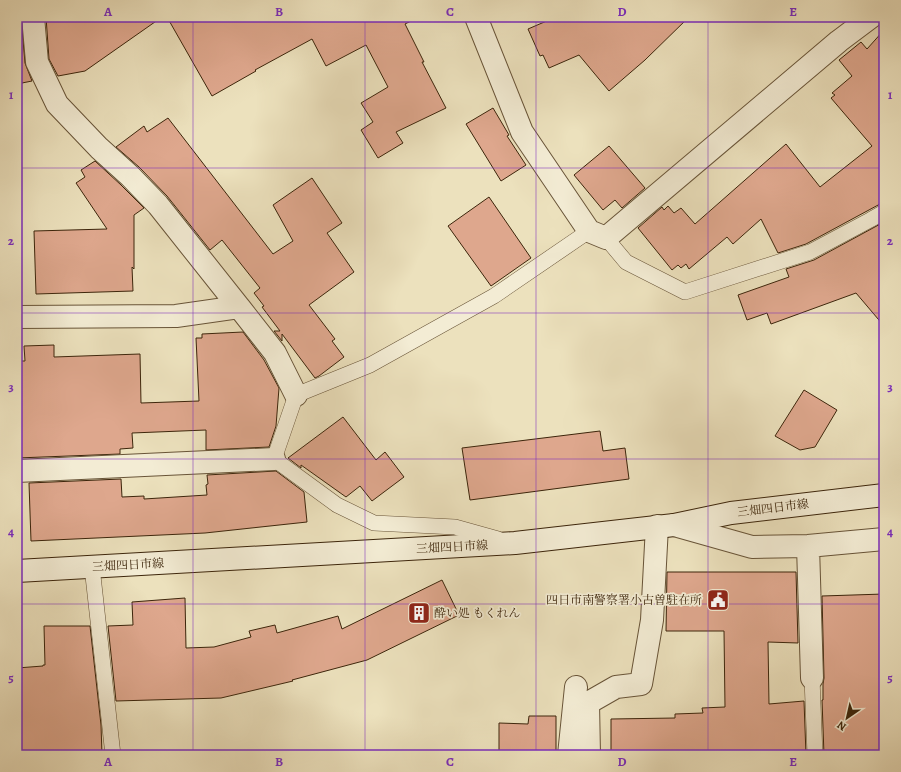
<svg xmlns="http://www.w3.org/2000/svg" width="901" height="772" viewBox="0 0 901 772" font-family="Alegreya,'Noto Serif JP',serif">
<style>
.building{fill:#dea78d;stroke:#3c250b}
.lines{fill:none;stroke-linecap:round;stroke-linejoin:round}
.lane-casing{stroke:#685438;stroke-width:16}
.street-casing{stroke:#685438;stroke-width:24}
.secondary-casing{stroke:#3c250b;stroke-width:24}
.lane{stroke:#f3ecd4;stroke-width:15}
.street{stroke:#f3ecd4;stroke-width:22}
.secondary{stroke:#f3ecd4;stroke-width:22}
.grid{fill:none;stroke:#7b2cbf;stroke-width:1;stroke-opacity:0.55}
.labels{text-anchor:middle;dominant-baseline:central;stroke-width:3.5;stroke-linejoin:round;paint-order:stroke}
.street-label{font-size:12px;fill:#3c250b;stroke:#f3ecd4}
.poi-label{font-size:12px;fill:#3c250b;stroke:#f3ecd4;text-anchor:end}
.neatline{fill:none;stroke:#7b2cbf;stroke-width:1.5}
.grid-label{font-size:13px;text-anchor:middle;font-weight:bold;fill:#7b2cbf}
</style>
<rect width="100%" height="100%" fill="#ece1bd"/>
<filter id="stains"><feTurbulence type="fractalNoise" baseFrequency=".005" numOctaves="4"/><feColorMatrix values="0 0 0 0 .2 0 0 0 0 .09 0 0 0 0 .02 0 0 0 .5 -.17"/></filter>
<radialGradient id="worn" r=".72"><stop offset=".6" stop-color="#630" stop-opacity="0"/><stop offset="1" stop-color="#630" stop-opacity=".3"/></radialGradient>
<!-- building -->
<path class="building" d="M17,17H21L25,63L32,81L17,84Z
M46,17H162L85,71L58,76L49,59Z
M167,17H419L405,24L424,62H422L446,108L396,132L403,143L378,158L361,130L373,122L361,103L388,87L366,45L326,66L312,39L255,70L256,71L212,96Z
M556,17H689L645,60L609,91L579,55L549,68L543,55L540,56L528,29Z
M884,30V203L880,204L806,244L778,253L761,219L733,244L727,237L689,269L686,264L681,268L678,265L672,270L638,228L662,207L664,210L668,206L674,213L681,208L695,224L786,144L820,187L872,146L831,98L835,95L832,93L852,76L839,60L861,42L867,49Z
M493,108L509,135L507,136L526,165L501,181L466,124Z
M168,118L273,254L293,241L273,205L312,178L342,223L327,233L354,272L309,305L335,339L332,341L344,357L319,376L315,378L282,334V341L274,331H280L262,307L264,306L254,293L260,288L222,240L210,250L167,196L139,167L116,147L144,126L147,132Z
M609,146L645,188L622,208L615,200L603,210L574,175Z
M95,161L121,185L144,208L134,215V269L132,267L133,291L36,294L34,231L107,229L76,183L85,177L81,170Z
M489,197L531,258L491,286L448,226Z
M884,222V326L856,293L771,324L767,313L747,320L738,295L789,277L786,269L814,260Z
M243,332L264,360L279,388L276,426L269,447L206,450V430L132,433L133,448L120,449V454L17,458V361H25L24,346L54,345V357L140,354L141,403L199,401L196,338H202V334Z
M804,390L837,410L815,447L800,450L775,436Z
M343,417L376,460L385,452L404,477L372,501L360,486L346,497L301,465V468L288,458Z
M600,431L603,451L625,448L629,479L470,500L462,448Z
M276,471L304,492L307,522L205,533L31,541L29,483L121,479L122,497L144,496V499L207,495L206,485L208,484L207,475Z
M667,572H796L798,643L768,642L769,704L804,701L806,755H611V719L675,718V714L703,713L702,708L725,707L724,631H666Z
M442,580L459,615L367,660L292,680L293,681L221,698L116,701L108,626L133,625L132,602L185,598L186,648L214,647L251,637L249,631L275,625L277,633L338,616L342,629Z
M884,594V755H824L822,700H823V684L824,678L822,596Z
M44,626H90L101,725L102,755H17V668L43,666V665H45Z
M529,716H556V755H499V723L528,724Z"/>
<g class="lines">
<!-- lane casing -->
<g class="lane-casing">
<path id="lane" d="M606,238L626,262L685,292L810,252L870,220L884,212
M498,539L455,527L374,523L337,505L274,459L296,395L370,365L494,296L589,231
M92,567L113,755
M812,678L815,755"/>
</g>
<!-- street casing -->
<g class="street-casing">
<path id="street" d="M33,17L37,62L57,104L99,148L130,176L158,205L239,307
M476,17L522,132L589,231L606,238L839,41L871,17
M17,317L176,316L239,307L275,353L296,395
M17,471L274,459
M674,525L752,547L808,546L884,539
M808,546L812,678
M569,755L576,687
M589,755L588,703L616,687L641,684L652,620L657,526"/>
</g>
<!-- secondary casing -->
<g class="secondary-casing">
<path id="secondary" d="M17,571L515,543L674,525L731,513L884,495"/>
</g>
<!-- lane -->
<use href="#lane" class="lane"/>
<!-- street -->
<use href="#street" class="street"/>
<!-- secondary -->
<use href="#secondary" class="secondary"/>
</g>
<!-- grid -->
<path class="grid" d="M193,17V755M365,17V755M536,17V755M708,17V755M17,168H884M17,313H884M17,459H884M17,604H884"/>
<!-- icons -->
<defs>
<g id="civic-square" transform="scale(1.15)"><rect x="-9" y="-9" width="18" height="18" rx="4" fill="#8f2418" stroke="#f3ecd4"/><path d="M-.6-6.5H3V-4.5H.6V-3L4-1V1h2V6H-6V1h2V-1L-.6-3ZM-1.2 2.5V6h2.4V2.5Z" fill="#fff"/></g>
<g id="building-square" transform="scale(1.15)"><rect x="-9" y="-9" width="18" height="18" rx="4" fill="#8f2418" stroke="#f3ecd4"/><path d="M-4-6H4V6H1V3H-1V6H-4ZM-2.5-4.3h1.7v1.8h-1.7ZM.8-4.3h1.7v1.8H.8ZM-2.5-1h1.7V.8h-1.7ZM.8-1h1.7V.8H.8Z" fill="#fff"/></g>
</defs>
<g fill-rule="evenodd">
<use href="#civic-square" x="718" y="600"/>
<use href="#building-square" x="419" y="613"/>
</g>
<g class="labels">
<!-- street labels -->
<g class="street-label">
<text transform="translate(773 508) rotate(-7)">三畑四日市線</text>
<text transform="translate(452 547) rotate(-3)">三畑四日市線</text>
<text transform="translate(128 565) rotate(-3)">三畑四日市線</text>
</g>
<!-- poi labels -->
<g class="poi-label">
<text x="702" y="600">四日市南警察署小古曽駐在所</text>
<text x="434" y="613" text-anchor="start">酔い処 もくれん</text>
</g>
</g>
<!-- margin -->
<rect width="901" height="772" fill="none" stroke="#ece1bd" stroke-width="44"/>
<!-- north arrow -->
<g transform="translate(847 718) rotate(214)" stroke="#f3ecd4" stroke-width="3" paint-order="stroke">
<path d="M0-3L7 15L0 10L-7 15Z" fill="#3c250b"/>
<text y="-6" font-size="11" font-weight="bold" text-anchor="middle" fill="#3c250b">N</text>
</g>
<rect x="22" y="22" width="857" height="728" class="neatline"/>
<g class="grid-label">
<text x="108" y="16">A</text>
<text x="279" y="16">B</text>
<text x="450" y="16">C</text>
<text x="622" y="16">D</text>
<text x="793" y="16">E</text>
<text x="11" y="99">1</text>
<text x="890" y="99">1</text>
<text x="11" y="245">2</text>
<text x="890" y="245">2</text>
<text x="11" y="391">3</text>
<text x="890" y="391">3</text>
<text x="11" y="536">4</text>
<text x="890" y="536">4</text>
<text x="11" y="682">5</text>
<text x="890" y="682">5</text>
<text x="108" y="766">A</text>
<text x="279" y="766">B</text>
<text x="450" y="766">C</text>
<text x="622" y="766">D</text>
<text x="793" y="766">E</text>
</g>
<rect width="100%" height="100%" filter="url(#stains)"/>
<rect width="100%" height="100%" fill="url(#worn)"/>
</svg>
